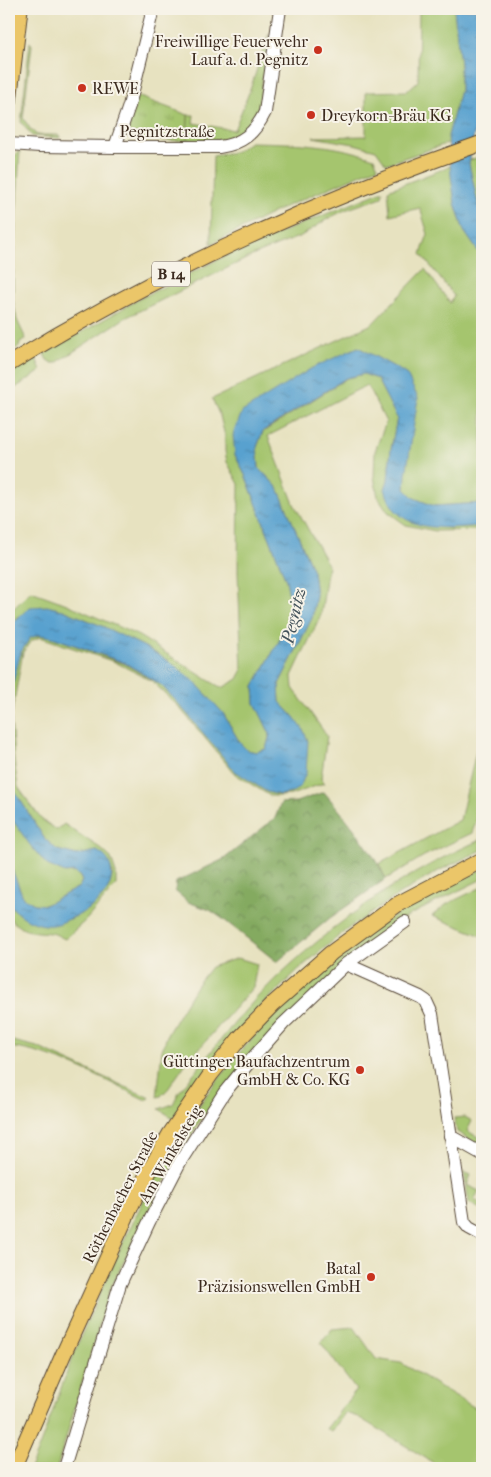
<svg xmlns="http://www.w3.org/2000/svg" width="491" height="1477" viewBox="0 0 491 1477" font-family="'IM FELL French Canon',serif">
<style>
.green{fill:#a5c56e;stroke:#707846}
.forest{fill:url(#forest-crowns);stroke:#606a40}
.park{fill:url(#park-tufts);stroke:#707846}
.water{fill:url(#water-ripples);stroke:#4a6676}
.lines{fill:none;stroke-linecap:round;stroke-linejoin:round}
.minor-casing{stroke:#554636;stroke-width:14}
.major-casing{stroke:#554636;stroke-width:17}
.minor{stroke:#fff;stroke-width:12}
.major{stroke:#ebc669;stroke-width:15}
.poi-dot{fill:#c8321e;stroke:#f7f3e8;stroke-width:2}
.labels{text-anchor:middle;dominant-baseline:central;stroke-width:4;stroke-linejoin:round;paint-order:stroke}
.shield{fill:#f7f3e8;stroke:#73665b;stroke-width:1}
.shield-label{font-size:15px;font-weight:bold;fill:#3b2a1e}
.poi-label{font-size:16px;fill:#3b2a1e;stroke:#f7f3e8;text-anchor:end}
.street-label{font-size:16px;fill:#3b2a1e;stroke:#f7f3e8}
.water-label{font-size:18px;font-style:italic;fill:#45545c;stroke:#f7f3e8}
</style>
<defs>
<pattern id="forest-crowns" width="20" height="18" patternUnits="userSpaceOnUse" patternTransform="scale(1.25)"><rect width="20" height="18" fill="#84aa61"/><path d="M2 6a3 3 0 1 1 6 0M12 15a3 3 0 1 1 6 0" fill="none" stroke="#6d8b4f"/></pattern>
<pattern id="park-tufts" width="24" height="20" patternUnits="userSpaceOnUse" patternTransform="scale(1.25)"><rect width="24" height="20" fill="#a5c56e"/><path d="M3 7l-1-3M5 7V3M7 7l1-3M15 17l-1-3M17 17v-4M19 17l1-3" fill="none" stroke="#8fa95f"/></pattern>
<pattern id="water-ripples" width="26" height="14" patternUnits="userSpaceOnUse" patternTransform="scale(1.25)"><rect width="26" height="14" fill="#58a1cf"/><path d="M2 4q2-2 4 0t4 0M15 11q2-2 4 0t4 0" fill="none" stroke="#4a83a7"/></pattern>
</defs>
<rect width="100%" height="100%" fill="#f7f3e8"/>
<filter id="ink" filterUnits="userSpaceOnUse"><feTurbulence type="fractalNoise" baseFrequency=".02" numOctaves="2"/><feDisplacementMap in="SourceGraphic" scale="10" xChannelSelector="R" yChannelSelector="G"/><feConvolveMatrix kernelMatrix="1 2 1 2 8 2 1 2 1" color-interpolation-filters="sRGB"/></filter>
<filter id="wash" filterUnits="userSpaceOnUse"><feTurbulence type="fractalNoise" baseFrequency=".0096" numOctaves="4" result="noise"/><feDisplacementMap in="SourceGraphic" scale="20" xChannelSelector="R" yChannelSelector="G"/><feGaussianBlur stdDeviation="1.12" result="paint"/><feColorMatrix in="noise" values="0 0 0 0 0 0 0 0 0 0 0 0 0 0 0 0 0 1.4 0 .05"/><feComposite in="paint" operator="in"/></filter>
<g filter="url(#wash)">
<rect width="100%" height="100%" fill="#e7e2c0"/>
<!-- green -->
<path class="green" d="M419,9H454L460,64V91L448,136L449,143L386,164L376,150L354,144L313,137L366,136V92L407,91L418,81Z
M269,33L258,110L250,123L236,134L221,140L206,142L187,141L188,115H194L193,123L234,130L250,90Z
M30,42L32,45L23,118L31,130L37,135H59L60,138L32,136L21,122Z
M482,70V129L474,132L482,88Z
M250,142C294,143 331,143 374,158L378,167L287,206L211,244L213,156L235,152Z
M20,151L14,251L13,300L17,320L26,339L19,344L20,346L9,352V170L10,160Z
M482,156V222L469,164L470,160Z
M451,166L455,203L464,231L482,257V503L434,506L414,498L405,489L407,375L398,369L358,347L235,455L246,477L286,580L293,616L254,686L255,703L270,734L266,749L256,752L247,750L240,743L223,713L170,662L145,647L104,627L63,610L19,616L9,626V613L31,591L67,604L139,636L208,680L222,688L238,679L242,671L238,572L239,484L227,462L225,451V436L220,416L212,399L372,324L425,269L450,303L454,296L421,254L428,234L420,208L390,215L388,190Z
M383,191L382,197L345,210L329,218L301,236L254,255L125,318L56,363H52L47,360L44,354L141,298L233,252Z
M36,358L41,371L9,392V374Z
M364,374L377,379L397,418L391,449L388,480L385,489L447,528L482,526V530L435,531L406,525L388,512L378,497L374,477L375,451L386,422L367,385L268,436L294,504L328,565L321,615L292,676L293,688L327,736L321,779L324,783L291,795L280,796H270L235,774L178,706L152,681L115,662L40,637L31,641L23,652L11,718L14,760L18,787L41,819L57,830L64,824L100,848L111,858L116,873V885L86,920L65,939C60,937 55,933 50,933C31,931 22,933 9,917V904L12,908L70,919L88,910L103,896L109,887L113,873L97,851L77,855L57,850L44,838L11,785L9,770V698L21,651L30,638L39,635L52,637L125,664L161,685L267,792L280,795L291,793L294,717L280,702L279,684L312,618L316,595L313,571L278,488L259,468L257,447L263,432L347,378Z
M482,726V804L472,833L424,856L386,879L379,864L460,820Z
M9,815L13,821L65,873C74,872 78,872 82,881L79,887L45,905L34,904L23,897L9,862Z
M482,839V850L440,870L398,895L346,930L299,969L250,1017L203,1075L173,1118L159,1109L173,1104L179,1092C214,1049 247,1003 289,966C330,929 376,894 424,868C443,857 463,848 482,839Z
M482,869V879L410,915L377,935L201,1118L153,1201L109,1292L57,1468H30C36,1456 41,1442 46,1429C58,1397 69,1365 82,1334C110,1271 137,1208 172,1148C227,1054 310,968 403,910C428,894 456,882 482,869Z
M482,887V936L432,916L447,904Z
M238,958L257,964L253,987L184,1066L168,1089L161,1096L157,1097L162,1050L168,1033L196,986L211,967Z
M9,1040L37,1047L150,1098L146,1100C102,1079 57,1053 9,1047Z
M465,1117L472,1121L467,1131L482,1139L479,1145L457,1132L454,1118Z
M464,1172L471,1175L467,1185L479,1191L474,1200L482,1204V1210L469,1203Z
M354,1327L376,1359L401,1363L482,1412V1468H442L358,1417L345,1413L331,1432L326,1429L356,1390L321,1343L332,1329Z"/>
<!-- forest -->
<path class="forest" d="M324,792C347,819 370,847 386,879L330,918L277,962L223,919L210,910L188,902L175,891L176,882L224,859L275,818L281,803L296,802Z"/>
<!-- park -->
<path class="park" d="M137,96L188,115L187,141L138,140V134H125Z"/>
<!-- water -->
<path class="water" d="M454,9H482V88L469,164L482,222V257L464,231L455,203L451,176L448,136L460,90V64Z
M358,347L398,369L407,375L418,398L406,475L405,489L414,498L434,506L482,503V526C455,527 416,534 395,510C390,504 387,496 385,489L388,480L391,449L397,418L377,379L364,374L346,378L263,431L257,447L259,468L278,488L313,571L316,595L312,618L279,684L280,702L294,717L303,729L308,741L306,773L300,787L291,793L280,795L267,792L235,771L178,703L161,685L125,663L52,637L39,635L30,638L21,652L9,698V626L30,607L47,606L63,610L104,627L145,647L170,662L195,682L223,713L240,743L247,750L256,752L266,749L270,734L255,703L254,686L293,616L286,580L246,477L235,455L233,435L242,412L312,368Z
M9,770L11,785L44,838L57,850L77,855L97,851C100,853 104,855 106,858C108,860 109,862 110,865C119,891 89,912 67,920C63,922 57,925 53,925C36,927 19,916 9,904V862L23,897L34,904L45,905L79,887L82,881L80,876L74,872L65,873L47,865L30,845L9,815Z"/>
</g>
<g filter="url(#ink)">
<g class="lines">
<!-- minor casing -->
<g class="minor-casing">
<path id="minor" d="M9,144L40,146L115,147H219C242,144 255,133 265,112L280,9
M115,147L129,106L153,9
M346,964L420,997L426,1001L432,1014L464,1222L469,1228L482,1235
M450,1136L482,1154
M64,1468L120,1284L149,1222L180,1162L224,1093L251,1060L283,1024L346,964L405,922"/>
</g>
<!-- major casing -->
<g class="major-casing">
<path id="major" d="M9,102L20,9
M9,364C158,272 318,200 482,143
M14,1468L63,1355L137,1193L170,1134L211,1074L240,1038L273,1004L331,953L398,904L482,860"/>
</g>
<!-- minor -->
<use href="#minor" class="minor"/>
<!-- major -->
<use href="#major" class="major"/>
</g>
</g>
<!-- markers -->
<g class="poi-dot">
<circle cx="318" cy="50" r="5"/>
<circle cx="82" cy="88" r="5"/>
<circle cx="311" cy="115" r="5"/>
<circle cx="360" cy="1070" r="5"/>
<circle cx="371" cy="1277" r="5"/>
</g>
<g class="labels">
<!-- shield labels -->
<rect class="shield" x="152" y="261.5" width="38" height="25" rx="4"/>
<g class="shield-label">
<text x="171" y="274">B 14</text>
</g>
<!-- poi labels -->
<g class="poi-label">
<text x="308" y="41">Freiwillige Feuerwehr<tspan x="308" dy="18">Lauf a. d. Pegnitz</tspan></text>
<text x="92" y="88" text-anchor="start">REWE</text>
<text x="321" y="115" text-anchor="start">Dreykorn-Bräu KG</text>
<text x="350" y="1061">Güttinger Baufachzentrum<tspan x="350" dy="18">GmbH &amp; Co. KG</tspan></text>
<text x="361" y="1268">Batal<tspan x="361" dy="18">Präzisionswellen GmbH</tspan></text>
</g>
<!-- street labels -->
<g class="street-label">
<text x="167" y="131">Pegnitzstraße</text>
<text transform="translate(170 1154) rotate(-60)">Am Winkelsteig</text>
<text transform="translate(120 1197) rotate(-63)">Röthenbacher Straße</text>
</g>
<!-- water labels -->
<g class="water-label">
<text transform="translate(294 616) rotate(-77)">Pegnitz</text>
</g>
</g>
<!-- margin -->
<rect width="491" height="1477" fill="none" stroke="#f7f3e8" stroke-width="30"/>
</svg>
